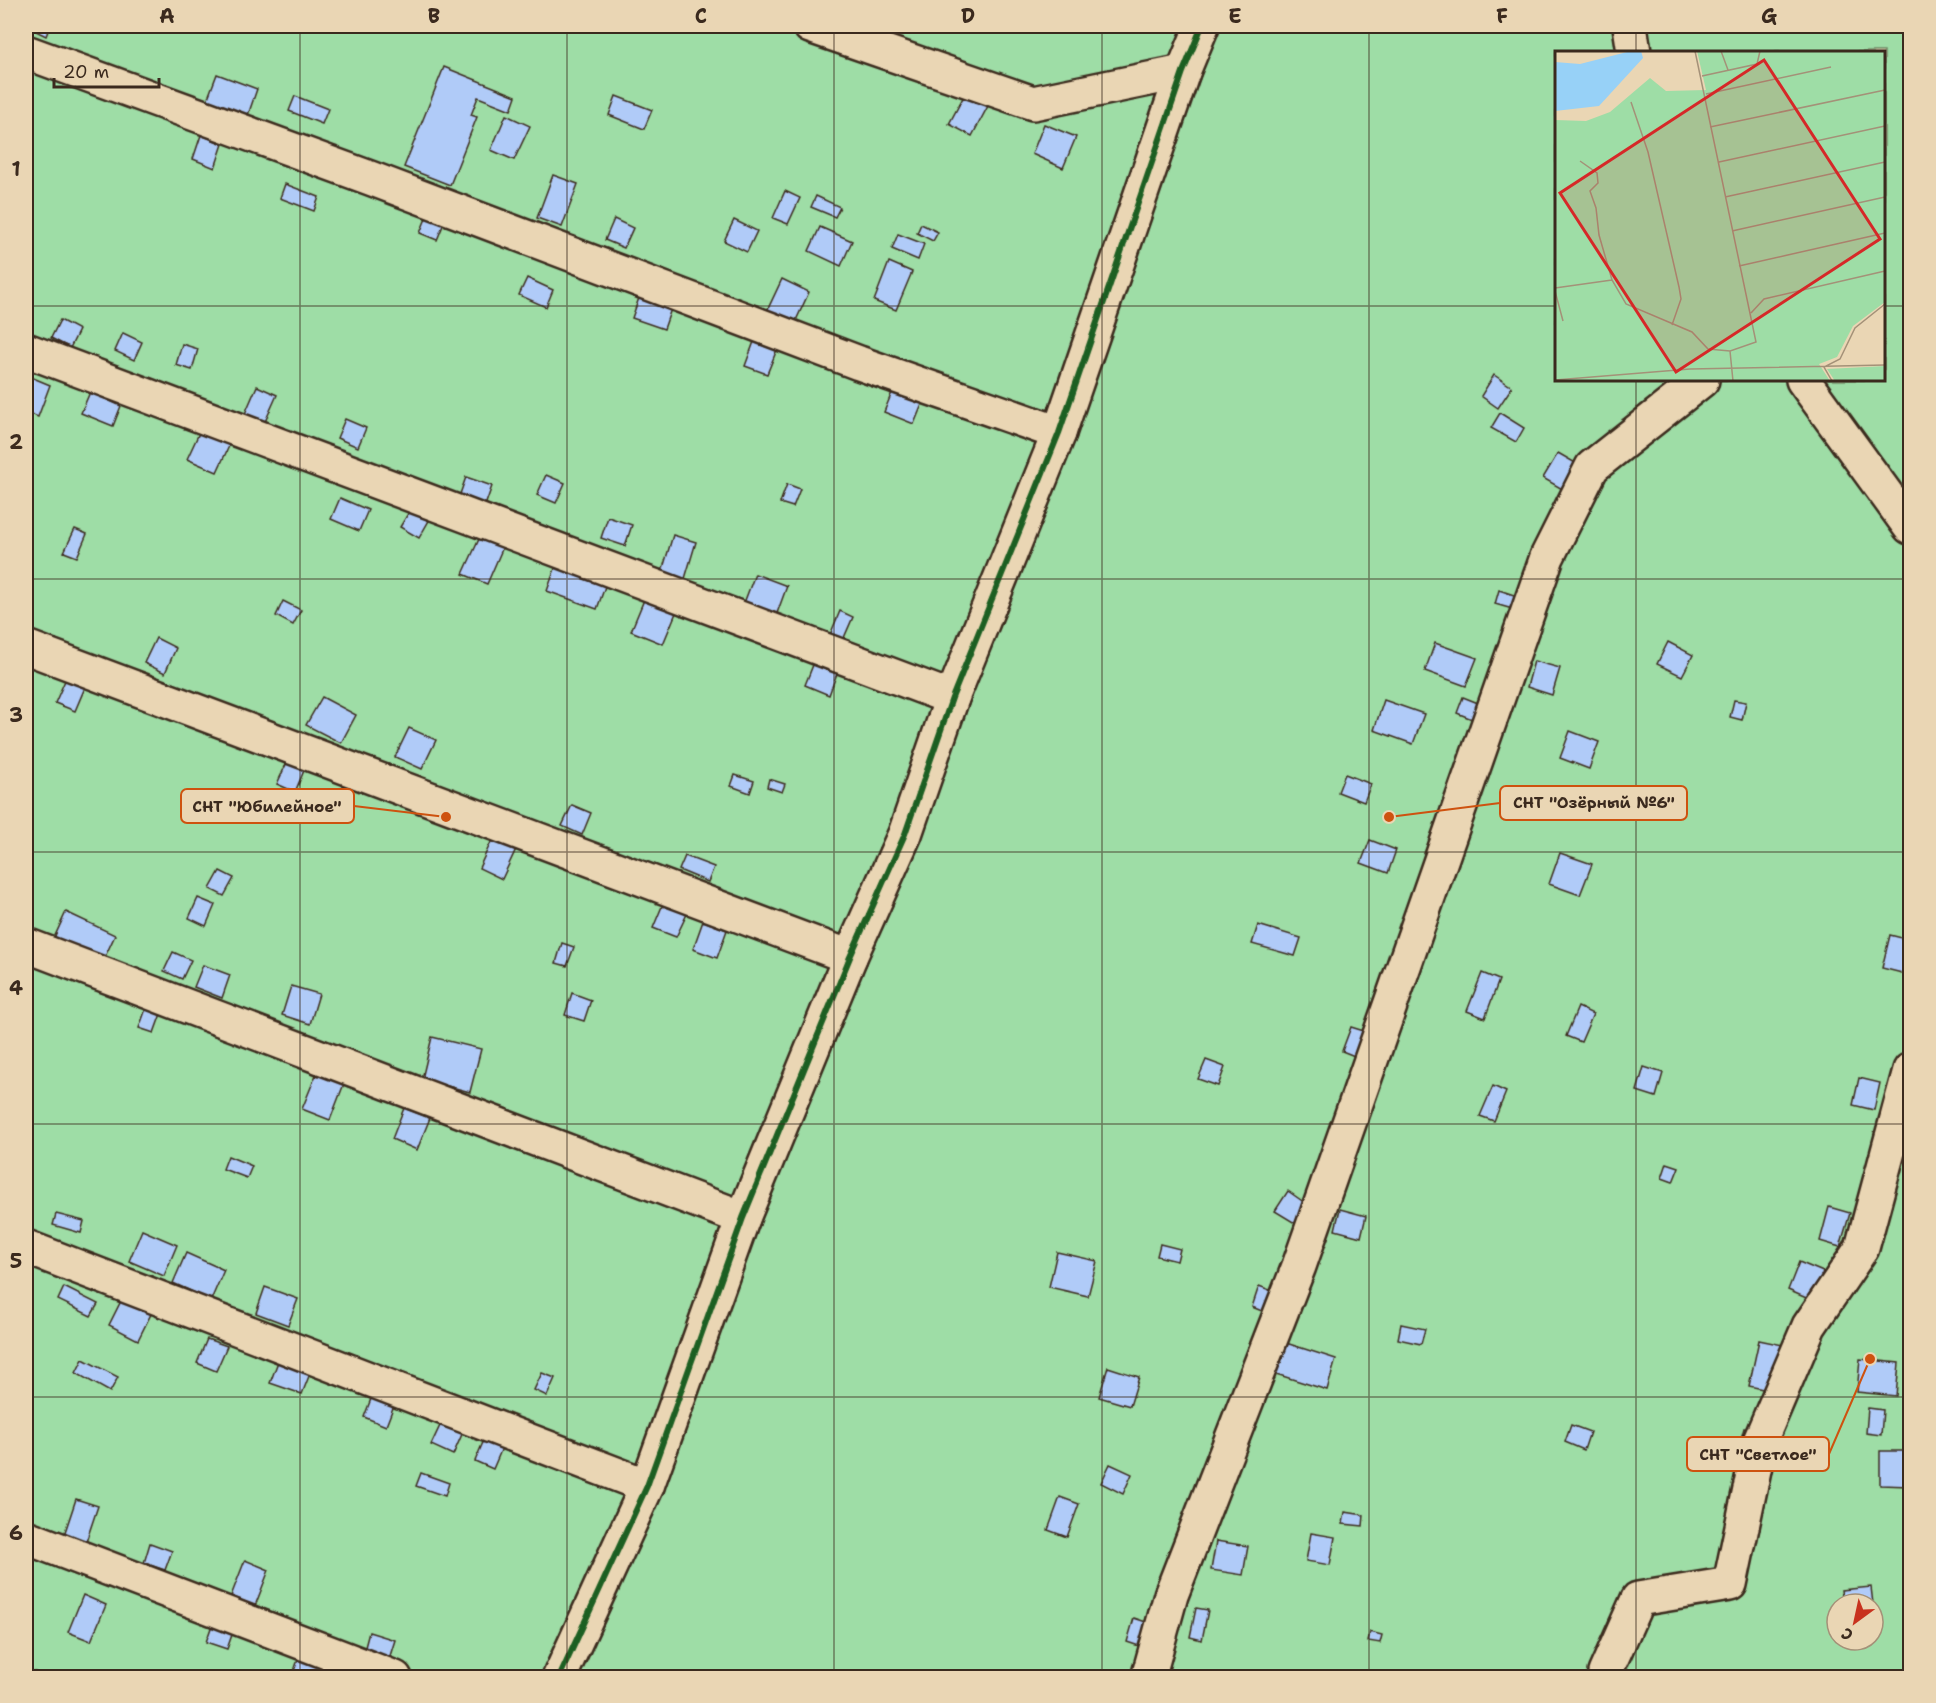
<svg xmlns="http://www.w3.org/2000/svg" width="1936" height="1703" viewBox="0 0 1936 1703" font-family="'Shantell Sans',sans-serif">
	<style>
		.green { fill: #9edda6; stroke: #6c8462; stroke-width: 1.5; fill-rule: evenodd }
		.building { fill: #b0cbf8; stroke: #3b2a1e; stroke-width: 1.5 }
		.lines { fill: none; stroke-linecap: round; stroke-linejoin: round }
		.minor-casing { stroke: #3b2a1e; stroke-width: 38 }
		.minor { stroke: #ead6b4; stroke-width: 33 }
		.cycleway-casing { stroke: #ead6b4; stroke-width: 10 }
		.cycleway { stroke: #1b5e20; stroke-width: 6 }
		.grid { fill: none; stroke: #3b2a1e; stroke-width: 1.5; stroke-opacity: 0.55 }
		.inset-road { fill: none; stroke: #a49178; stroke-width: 1.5 }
		.view { fill: #d62828; fill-opacity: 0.15; stroke: #d62828; stroke-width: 3 }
		.inset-edge { fill: none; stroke: #3b2a1e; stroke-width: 3 }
		.leader { fill: none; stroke: #ce520f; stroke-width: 2 }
		.callout-dot { fill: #ce520f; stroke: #ead6b4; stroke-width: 2 }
		.callout { fill: #ead6b4; stroke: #ce520f; stroke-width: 2 }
		.callout-label { font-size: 16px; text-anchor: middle; font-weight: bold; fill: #3b2a1e }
		.neatline { fill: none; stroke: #3b2a1e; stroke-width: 2 }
		.grid-label { font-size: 20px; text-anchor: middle; font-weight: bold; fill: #3b2a1e }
	</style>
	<rect width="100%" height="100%" fill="#ead6b4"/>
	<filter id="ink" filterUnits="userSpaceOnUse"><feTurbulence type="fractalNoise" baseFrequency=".0167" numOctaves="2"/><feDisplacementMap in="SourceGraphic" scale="12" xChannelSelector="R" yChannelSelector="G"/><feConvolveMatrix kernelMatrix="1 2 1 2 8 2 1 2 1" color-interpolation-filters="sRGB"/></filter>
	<g filter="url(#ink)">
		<!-- green -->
		<path class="green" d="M26,26H1910V1677L26,1678ZM1556,52H1884V380H1556ZM1837,1604H1873V1640H1837Z"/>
		<!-- building -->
		<g class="building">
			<path d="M26,26H50L46,36Z"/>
			<path d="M444,67L516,96L511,110L478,97L471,115L477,117L450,185L404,167Z"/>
			<path d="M217,74L257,89L247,118L206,103Z"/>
			<path d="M966,92L989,104L972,136L949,124Z"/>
			<path d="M295,96L328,109L322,124L289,111Z"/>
			<path d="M616,96L652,110L644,129L609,115Z"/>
			<path d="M506,115L530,126L514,160L491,150Z"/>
			<path d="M1044,124L1076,137L1063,168L1032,154Z"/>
			<path d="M201,135L223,144L215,168L193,159Z"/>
			<path d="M553,175L578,184L562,227L537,218Z"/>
			<path d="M285,184L319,197L314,211L280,198Z"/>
			<path d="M785,191L800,198L788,224L773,218Z"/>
			<path d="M816,196L840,207L835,217L811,207Z"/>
			<path d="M427,216L444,223L437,240L420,233Z"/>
			<path d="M614,219L633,228L624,248L605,240Z"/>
			<path d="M734,220L757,231L747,252L724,241Z"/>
			<path d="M921,224L938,232L933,241L917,233Z"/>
			<path d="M820,227L852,241L841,266L809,251Z"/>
			<path d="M898,234L924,244L918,260L892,249Z"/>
			<path d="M889,262L912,272L896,310L874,301Z"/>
			<path d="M527,278L553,290L546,307L519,295Z"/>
			<path d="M782,279L809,292L793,327L766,313Z"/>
			<path d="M640,295L672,306L664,329L632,318Z"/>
			<path d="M60,320L79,330L70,348L51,338Z"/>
			<path d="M123,333L142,342L134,360L115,351Z"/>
			<path d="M755,339L778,347L767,374L745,366Z"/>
			<path d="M182,344L198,349L192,370L176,365Z"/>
			<path d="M26,375L50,385L38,417L26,412Z"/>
			<path d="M1494,375L1512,387L1498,408L1481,396Z"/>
			<path d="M257,386L277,395L264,424L244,416Z"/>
			<path d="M893,390L923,402L914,424L884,412Z"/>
			<path d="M90,392L121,406L113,426L81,413Z"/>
			<path d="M1500,413L1524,428L1516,442L1491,428Z"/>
			<path d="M345,419L366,428L358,447L337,438Z"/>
			<path d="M200,431L230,444L217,472L187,459Z"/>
			<path d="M1558,453L1579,465L1564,490L1543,478Z"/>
			<path d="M546,475L565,483L556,503L537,495Z"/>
			<path d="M466,477L492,486L485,506L459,497Z"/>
			<path d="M787,484L800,489L793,507L780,503Z"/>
			<path d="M340,498L368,510L359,531L331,519Z"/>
			<path d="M412,507L431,517L419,538L400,527Z"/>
			<path d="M608,517L632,525L625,546L601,538Z"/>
			<path d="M75,529L87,534L77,557L64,552Z"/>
			<path d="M673,535L696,542L684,582L661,575Z"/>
			<path d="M480,537L503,547L487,584L463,574Z"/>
			<path d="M558,560L608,578L597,609L547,591Z"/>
			<path d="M755,574L787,586L776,616L744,603Z"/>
			<path d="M1499,590L1520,597L1516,610L1495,604Z"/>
			<path d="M646,595L678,608L663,644L631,631Z"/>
			<path d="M283,601L301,610L293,625L276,616Z"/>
			<path d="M840,611L853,617L843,640L830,635Z"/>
			<path d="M156,638L176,648L165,673L144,663Z"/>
			<path d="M1668,642L1693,655L1682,676L1657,664Z"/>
			<path d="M1435,643L1477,658L1466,686L1425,671Z"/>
			<path d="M815,660L839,668L829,695L805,685Z"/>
			<path d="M1534,661L1560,668L1552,695L1527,687Z"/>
			<path d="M67,676L86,685L75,711L55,703Z"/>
			<path d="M322,697L356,715L341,743L306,725Z"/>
			<path d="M1463,697L1483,705L1477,721L1457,713Z"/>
			<path d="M1384,700L1424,714L1413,744L1374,730Z"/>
			<path d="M1734,700L1746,702L1742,720L1730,717Z"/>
			<path d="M409,728L436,740L422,769L395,757Z"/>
			<path d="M1570,731L1599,742L1589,769L1560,758Z"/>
			<path d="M288,760L305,768L295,792L277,784Z"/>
			<path d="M1345,774L1371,784L1364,802L1338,792Z"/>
			<path d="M735,775L754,781L750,793L731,786Z"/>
			<path d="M769,779L785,784L782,792L767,787Z"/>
			<path d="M572,805L591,813L582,835L562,826Z"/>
			<path d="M493,838L516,849L502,879L479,868Z"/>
			<path d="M1370,840L1396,850L1388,873L1361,863Z"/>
			<path d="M1560,853L1592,864L1580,895L1549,884Z"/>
			<path d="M685,856L714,867L708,882L679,870Z"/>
			<path d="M220,871L234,878L224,896L210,889Z"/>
			<path d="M198,898L215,905L206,926L189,918Z"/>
			<path d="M663,904L687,914L676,937L653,928Z"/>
			<path d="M66,912L115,935L103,961L54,938Z"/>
			<path d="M703,921L727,930L717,958L693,949Z"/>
			<path d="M1258,925L1301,938L1295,956L1252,944Z"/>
			<path d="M1890,935L1910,940V975L1882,968Z"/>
			<path d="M562,943L574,947L567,966L556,963Z"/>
			<path d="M173,952L191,960L182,979L164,971Z"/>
			<path d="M203,965L230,975L222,998L194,987Z"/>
			<path d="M1482,973L1499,980L1485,1018L1467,1011Z"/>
			<path d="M291,986L319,994L310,1024L282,1015Z"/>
			<path d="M572,993L591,1000L584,1021L565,1015Z"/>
			<path d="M147,1006L162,1011L154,1033L139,1028Z"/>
			<path d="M1578,1007L1593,1014L1581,1042L1566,1036Z"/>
			<path d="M1351,1027L1367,1032L1357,1057L1342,1051Z"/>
			<path d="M432,1037L481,1049L470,1092L422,1079Z"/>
			<path d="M1206,1060L1225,1067L1218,1086L1198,1079Z"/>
			<path d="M320,1065L347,1076L330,1120L302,1109Z"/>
			<path d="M1644,1067L1663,1073L1656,1097L1637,1091Z"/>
			<path d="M1859,1078L1880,1083L1874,1110L1853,1105Z"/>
			<path d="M1493,1086L1506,1092L1494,1121L1480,1116Z"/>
			<path d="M404,1108L430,1118L417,1150L392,1139Z"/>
			<path d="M228,1156L252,1166L247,1178L223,1169Z"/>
			<path d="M1667,1163L1679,1167L1673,1182L1662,1178Z"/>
			<path d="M1288,1191L1315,1210L1303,1228L1275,1211Z"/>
			<path d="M1829,1207L1850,1213L1840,1247L1820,1241Z"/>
			<path d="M1340,1209L1366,1216L1361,1237L1335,1230Z"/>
			<path d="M56,1214L84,1221L81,1233L53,1225Z"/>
			<path d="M142,1230L177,1245L164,1276L129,1261Z"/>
			<path d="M1160,1244L1180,1249L1177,1261L1157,1256Z"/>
			<path d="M1057,1252L1097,1261L1088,1296L1049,1287Z"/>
			<path d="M186,1253L224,1270L211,1300L173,1283Z"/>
			<path d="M1799,1262L1823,1272L1811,1300L1788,1290Z"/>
			<path d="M1259,1286L1275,1292L1267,1313L1252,1307Z"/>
			<path d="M64,1287L98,1304L91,1316L58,1300Z"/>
			<path d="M265,1287L298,1299L288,1325L256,1313Z"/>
			<path d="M122,1299L151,1314L138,1340L109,1325Z"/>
			<path d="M1401,1324L1425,1329L1421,1344L1398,1339Z"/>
			<path d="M207,1339L227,1346L216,1371L197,1363Z"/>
			<path d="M1759,1340L1783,1345L1772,1391L1749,1386Z"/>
			<path d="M1286,1343L1336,1359L1327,1390L1276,1374Z"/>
			<path d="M83,1359L118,1377L110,1392L76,1373Z"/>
			<path d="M279,1359L311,1371L302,1394L270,1383Z"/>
			<path d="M1860,1359L1899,1363L1896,1396L1857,1392Z"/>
			<path d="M1108,1367L1139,1377L1130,1406L1099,1397Z"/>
			<path d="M542,1373L555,1378L547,1396L534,1390Z"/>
			<path d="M374,1391L396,1400L386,1426L364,1417Z"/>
			<path d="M1868,1408L1883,1410L1881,1435L1866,1433Z"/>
			<path d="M445,1415L466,1425L453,1455L431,1445Z"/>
			<path d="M1571,1425L1590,1432L1584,1450L1565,1442Z"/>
			<path d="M1744,1428L1760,1432L1750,1468L1734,1464Z"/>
			<path d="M487,1433L505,1441L493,1469L475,1461Z"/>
			<path d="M1880,1451H1910V1486L1880,1485Z"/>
			<path d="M1110,1464L1132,1474L1123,1494L1101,1483Z"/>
			<path d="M421,1473L449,1483L445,1496L416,1486Z"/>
			<path d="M1060,1497L1079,1504L1067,1537L1048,1530Z"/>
			<path d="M76,1499L98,1506L86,1542L64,1535Z"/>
			<path d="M1345,1512L1364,1515L1363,1526L1343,1524Z"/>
			<path d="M1311,1533L1335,1537L1330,1565L1306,1561Z"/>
			<path d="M1216,1541L1248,1546L1243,1575L1211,1570Z"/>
			<path d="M150,1543L172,1551L165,1570L144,1563Z"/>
			<path d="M245,1560L269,1570L255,1606L231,1596Z"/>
			<path d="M1871,1587L1873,1604H1843L1841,1590Z"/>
			<path d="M83,1595L106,1605L91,1641L68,1632Z"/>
			<path d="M1196,1608L1208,1610L1202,1640L1190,1637Z"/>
			<path d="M1134,1618L1149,1623L1142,1647L1127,1642Z"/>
			<path d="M212,1625L233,1632L227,1649L206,1642Z"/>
			<path d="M369,1632L395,1640L389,1659L364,1651Z"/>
			<path d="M1370,1632L1382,1635L1380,1643L1368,1641Z"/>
			<path d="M301,1651L333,1663L328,1678H312L294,1671Z"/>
			<path d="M26,1668L46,1677V1678H26Z"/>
		</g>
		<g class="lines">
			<!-- minor casing -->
			<g class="minor-casing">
				<g id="minor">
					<path d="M810,26L1033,103L1183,72"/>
					<path d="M1630,26L1634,52"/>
					<path d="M26,52L370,178L859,363L1059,433"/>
					<path d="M26,350L952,698"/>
					<path d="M1803,380L1910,527"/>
					<path d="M26,647L850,957"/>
					<path d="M26,945L743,1218"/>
					<path d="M26,1247L647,1486"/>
					<path d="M26,1537L395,1678"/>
					<path d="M559,1678L647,1486L743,1218L850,957L905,834L952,698L1059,433L1183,72L1202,26"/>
					<path d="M1148,1678L1171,1595L1299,1266L1547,557L1592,467L1702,380"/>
					<path d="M1606,1678L1605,1673L1638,1599L1730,1584L1760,1441L1809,1326L1862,1248L1910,1070"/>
				</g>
			</g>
			<!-- minor -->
			<use href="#minor" class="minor"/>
			<!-- cycleway casing -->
			<g class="cycleway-casing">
				<path id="cycleway" d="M559,1678L647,1486L743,1218L850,957L905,834L952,698L1059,433L1183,72L1202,26"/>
			</g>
			<!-- cycleway -->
			<use href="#cycleway" class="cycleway"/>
		</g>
	</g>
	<!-- grid -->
	<path class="grid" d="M300,26V1678M567,26V1678M834,26V1678M1102,26V1678M1369,26V1678M1636,26V52M26,306H1556M1884,306H1910M1636,380V1678M26,579H1910M26,852H1910M26,1124H1910M26,1397H1910"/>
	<!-- overview -->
	<g transform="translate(1555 51)">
		<rect width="330" height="330" fill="#ead6b4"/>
		<path d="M142,0H330V251L298,275L282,306L264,313L275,330H0V69L31,70L55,61L95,27L111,40L151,39ZM330,315V330H280L272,318Z" fill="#9edda6"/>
		<path d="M76,0H86L88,7L44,55L0,60V11L25,13Z" fill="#97d1f7"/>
		<path class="inset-road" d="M140,0L201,291L175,300L178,330M166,0L173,19M147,25L202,13L205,0M151,43L276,16M76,51L93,101L124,236L126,248L117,274M155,76L330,39M25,110L42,122L43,132L35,140L41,157L44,184L57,229L71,253L137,281L153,298L175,300M164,111L330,75M170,146L330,111M177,180L330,146M184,215L330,182M0,237L57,229M0,240L8,270M196,262L209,248L330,220M0,329L135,318L330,314M277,330L269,316L285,308L300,277L330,253"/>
		<path class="view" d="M209,9L325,188L121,321L5,142Z"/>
		<rect width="330" height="330" class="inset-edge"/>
	</g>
	<!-- callouts -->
	<path class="leader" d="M1389 817L1500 803M446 817L354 806M1870 1359L1829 1454"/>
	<g class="callout-dot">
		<circle cx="1389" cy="817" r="6"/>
		<circle cx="446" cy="817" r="6"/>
		<circle cx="1870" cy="1359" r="6"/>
	</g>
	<g class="callout">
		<rect x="1500" y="786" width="187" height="34" rx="6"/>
		<rect x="181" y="789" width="173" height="34" rx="6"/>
		<rect x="1687" y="1437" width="142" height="34" rx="6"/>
	</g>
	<g class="callout-label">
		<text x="1594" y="808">СНТ "Озёрный №6"</text>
		<text x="267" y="812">СНТ "Юбилейное"</text>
		<text x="1758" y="1460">СНТ "Светлое"</text>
	</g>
	<!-- margin -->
	<rect width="1936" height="1703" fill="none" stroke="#ead6b4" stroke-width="66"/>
	<!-- north arrow -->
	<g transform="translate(1855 1622) rotate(213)"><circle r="28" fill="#ead6b4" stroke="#a49178" stroke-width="1.5"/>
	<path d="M0-4.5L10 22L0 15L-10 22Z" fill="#c8321e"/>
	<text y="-9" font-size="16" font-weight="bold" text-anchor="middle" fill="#3b2a1e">С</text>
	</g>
	<!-- scale -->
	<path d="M54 78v9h105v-9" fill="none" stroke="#3b2a1e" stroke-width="3"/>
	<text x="63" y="78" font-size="18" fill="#3b2a1e" stroke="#ead6b4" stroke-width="4.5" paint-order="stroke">20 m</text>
	<rect x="33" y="33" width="1870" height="1637" class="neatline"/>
	<g class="grid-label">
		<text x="167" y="23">A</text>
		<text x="434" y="23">B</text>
		<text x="701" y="23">C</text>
		<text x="968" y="23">D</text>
		<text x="1235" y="23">E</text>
		<text x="1502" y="23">F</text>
		<text x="1769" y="23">G</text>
		<text x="16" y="176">1</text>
		<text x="16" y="449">2</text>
		<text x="16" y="722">3</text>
		<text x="16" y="995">4</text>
		<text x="16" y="1268">5</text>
		<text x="16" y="1540">6</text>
	</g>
</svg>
